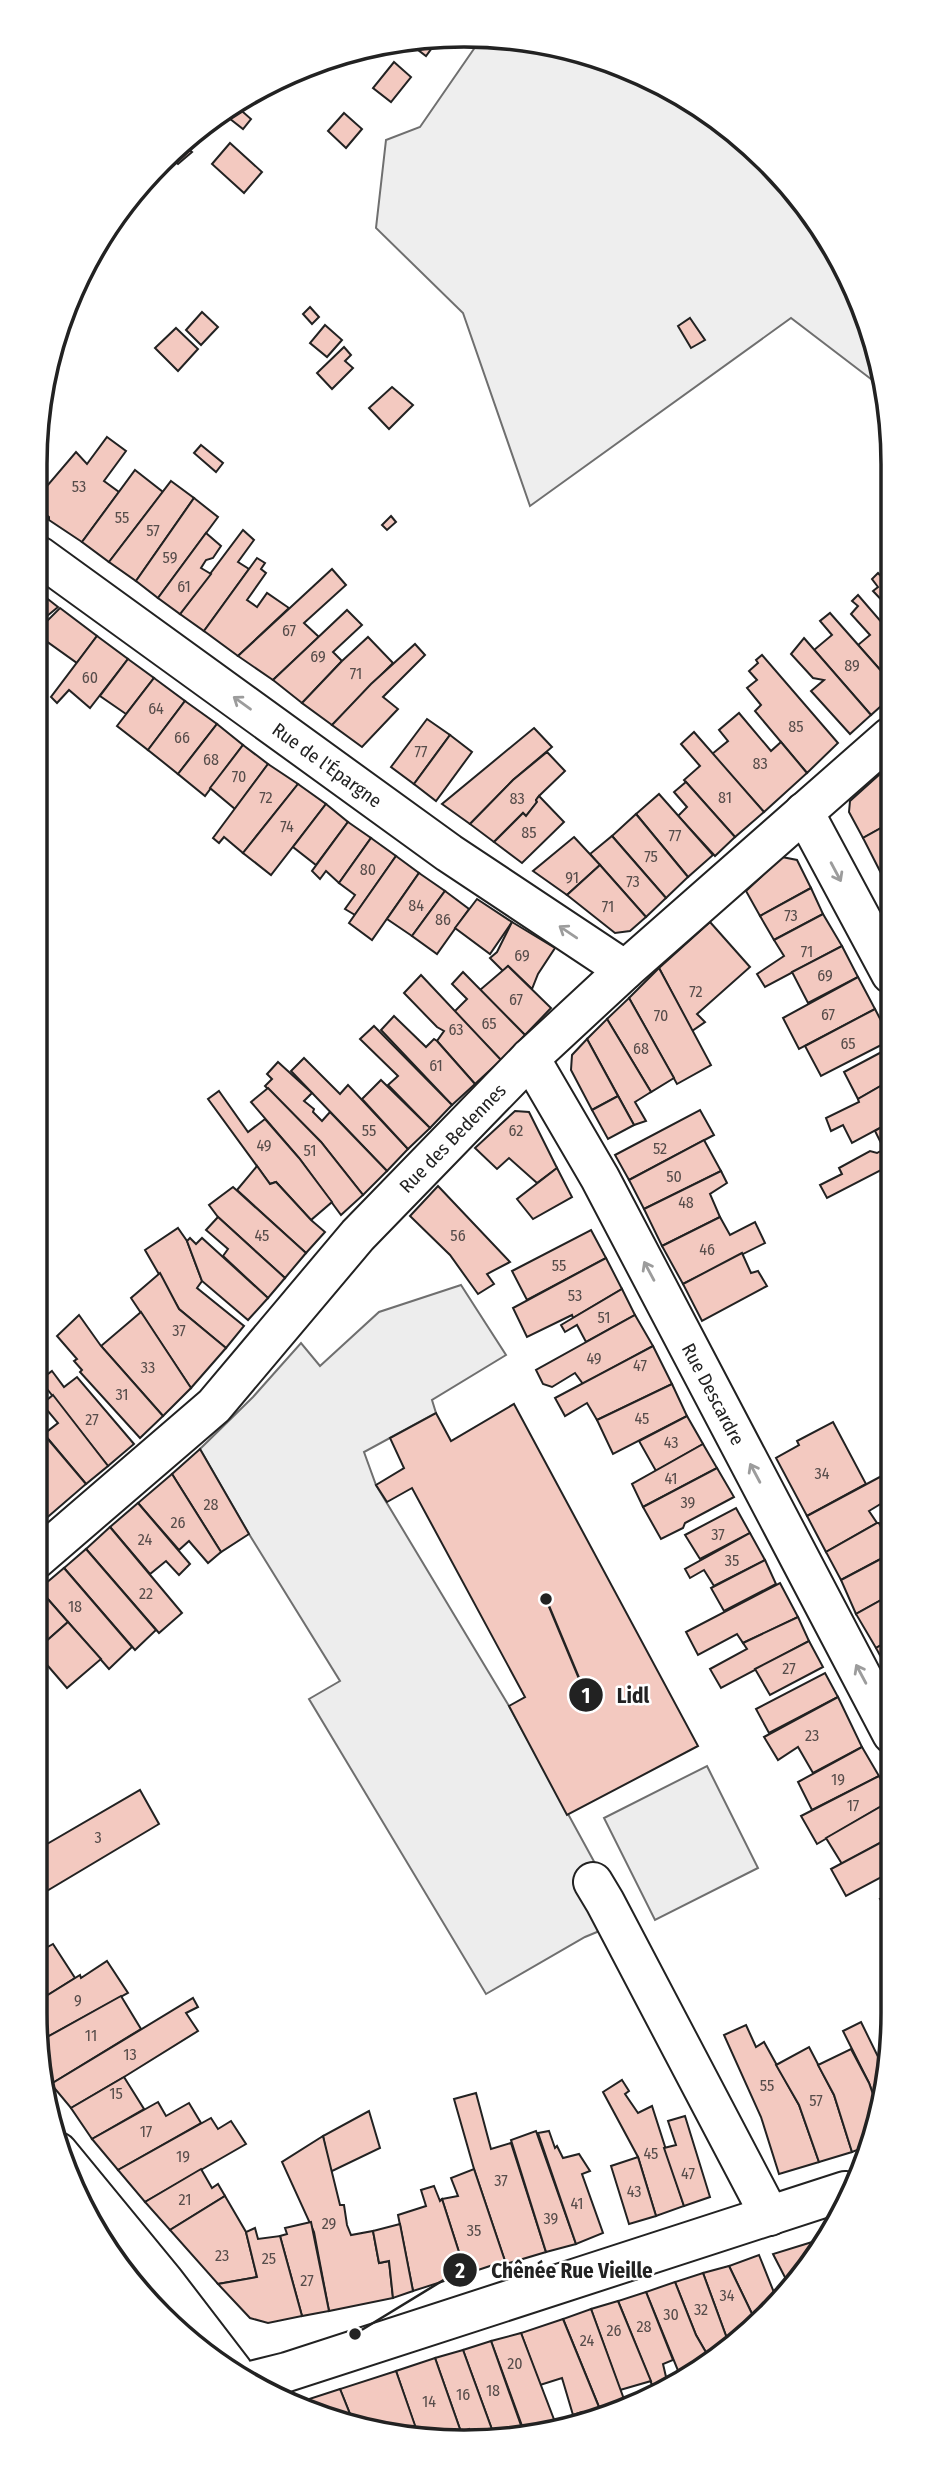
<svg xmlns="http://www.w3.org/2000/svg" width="928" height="2477" viewBox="0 0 928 2477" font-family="'Fira Sans Condensed',sans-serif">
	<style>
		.green { fill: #eee; stroke: #6f6f6f; stroke-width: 2 }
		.parking { fill: #ededed; stroke: #6f6f6f; stroke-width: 2 }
		.building { fill: #f3c9c0; stroke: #222; stroke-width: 2 }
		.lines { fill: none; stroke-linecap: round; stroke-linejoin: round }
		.minor-casing { stroke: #222; stroke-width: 42 }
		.minor { stroke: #fff; stroke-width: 38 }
		.oneway { stroke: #9c9c9c }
		.labels { text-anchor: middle; stroke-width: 5; stroke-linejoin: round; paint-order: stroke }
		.number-label { font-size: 16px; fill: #564c4a }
		.street-label { font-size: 19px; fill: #222; stroke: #fff }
		.rim { fill: none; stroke: #222; stroke-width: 3.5 }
		.leader { fill: none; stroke: #222; stroke-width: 2.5 }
		.callout-dot { fill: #222; stroke: #fff; stroke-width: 2.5 }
		.mark-label { font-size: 21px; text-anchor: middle; font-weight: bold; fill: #fff }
		.callout-label { font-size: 21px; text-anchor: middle; font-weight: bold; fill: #222; stroke: #fff; stroke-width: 5; stroke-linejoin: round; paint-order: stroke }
	</style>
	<rect width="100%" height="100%" fill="#fff"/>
	<!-- green -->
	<path class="green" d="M478,43L575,50L702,107L787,181L860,299L884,389L791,318L530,506L463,313L376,228L386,140L420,127Z"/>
	<!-- parking -->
	<g class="parking">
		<path d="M461,1285L506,1355L432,1400L436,1413L364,1452L376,1485L509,1706L626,1920L585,1937L486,1994L309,1699L340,1681L249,1534L200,1449L253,1397L301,1343L320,1366L379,1312Z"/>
		<path d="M707,1766L758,1868L655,1920L604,1818Z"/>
	</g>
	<!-- building -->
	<g class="building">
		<path d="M408,39L437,41L426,56L405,40Z"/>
		<path d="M394,62L411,77L391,102L373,88Z"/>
		<path d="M235,105L251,119L243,129L225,115Z"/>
		<path d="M344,113L362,129L346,148L328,131Z"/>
		<path d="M230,143L262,172L244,193L212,164Z"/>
		<path d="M187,148L192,152L178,164L173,160Z"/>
		<path d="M310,307L319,317L312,324L303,314Z"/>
		<path d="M202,312L218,327L201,345L186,330Z"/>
		<path d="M690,318L705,340L691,348L678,326Z"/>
		<path d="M325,325L342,340L327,357L310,343Z"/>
		<path d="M176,328L198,349L178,371L155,348Z"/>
		<path d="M344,347L351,355L345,361L353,368L332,389L317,373Z"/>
		<path d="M392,387L413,405L389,429L369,408Z"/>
		<path d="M107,437L126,451L104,481L119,492L82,542L49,520V517L35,506V500L76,452L87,464Z"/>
		<path d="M201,445L223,463L216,472L194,453Z"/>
		<path d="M135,470L163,492L109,562L82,542Z"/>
		<path d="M171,481L194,498L136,581L109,562Z"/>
		<path d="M194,498L218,517L158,598L136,581Z"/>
		<path d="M391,516L396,522L387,530L382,525Z"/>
		<path d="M243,530L254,540L238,562L249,569L204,631L180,614Z"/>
		<path d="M206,533L221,546L213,558L206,560L201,568L211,574L180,614L158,598Z"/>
		<path d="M257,558L265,563L261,569L266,573L247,600L257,607L267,593L289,608L238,656L204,631Z"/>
		<path d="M332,569L346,585L304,623L319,637L273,680L238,656Z"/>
		<path d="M878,573L890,586V609L873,591L878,587L872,579Z"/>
		<path d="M35,589L58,607L35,626Z"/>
		<path d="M858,595L890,632V681L858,645L870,635L851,614L858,606L852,601Z"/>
		<path d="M60,608L97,636L77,663L35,633Z"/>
		<path d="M347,610L362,625L333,652L342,661L302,703L273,680Z"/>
		<path d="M830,613L890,681V698L871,715L814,650L832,635L820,621Z"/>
		<path d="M97,636L128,659L90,708L69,690L57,703L51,697Z"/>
		<path d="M368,637L393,663L332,725L302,703L342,661Z"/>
		<path d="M804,638L871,715L850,734L811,691L824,680L813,678L791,654Z"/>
		<path d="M415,644L425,655L383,697L398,709L362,747L332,725L371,684Z"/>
		<path d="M762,655L838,743L807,773L755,711L761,705L747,688L757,680L749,671L758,663L756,660Z"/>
		<path d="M128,659L154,678L126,714L100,696Z"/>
		<path d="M154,678L185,701L148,750L117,726Z"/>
		<path d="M185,701L217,724L178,774L148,750Z"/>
		<path d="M739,713L771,751L781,742L807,773L764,812L712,754L728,741L719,730Z"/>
		<path d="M427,719L450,735L414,784L391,767Z"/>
		<path d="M217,724L243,745L205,796L178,774Z"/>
		<path d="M534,728L552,747L513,780L470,824L442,804Z"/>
		<path d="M694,732L764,812L735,837L684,780L700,766L681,744Z"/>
		<path d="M450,735L472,752L436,801L414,784Z"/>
		<path d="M243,745L268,764L235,809L210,788Z"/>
		<path d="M547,752L565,771L539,796L536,800L537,802L526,816L523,813L494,842L470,824L513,780Z"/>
		<path d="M268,764L298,784L243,853L224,837L219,843L213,838Z"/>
		<path d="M890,765V823L863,838L849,812L850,801Z"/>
		<path d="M686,782L735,837L715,856L678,816L687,807L674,792Z"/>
		<path d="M298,784L326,804L271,875L243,853Z"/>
		<path d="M659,794L713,855L688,877L636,814Z"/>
		<path d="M539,796L564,822L522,863L494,842L523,813L526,816L537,802L536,800Z"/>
		<path d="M326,804L348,822L316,865L293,847Z"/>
		<path d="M636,814L688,877L666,898L612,836Z"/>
		<path d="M348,822L371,838L339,883L326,871L320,879L312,871Z"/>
		<path d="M890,823V873L883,877L863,838Z"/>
		<path d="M612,836L666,898L646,917L590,854Z"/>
		<path d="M574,837L600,865L567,895L533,871Z"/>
		<path d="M371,838L396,856L355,915L345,909L355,895L339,883Z"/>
		<path d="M396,856L419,873L372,940L349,923Z"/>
		<path d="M782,857L797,860L811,888L760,916L746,891Z"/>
		<path d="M600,865L646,917L630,931L615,933L567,895Z"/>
		<path d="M419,873L445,891L412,936L387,919Z"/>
		<path d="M811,888L823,914L774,940L760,916Z"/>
		<path d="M445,891L469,909L437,954L412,936Z"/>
		<path d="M477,899L512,922L490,954L455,928Z"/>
		<path d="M823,914L842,946L765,987L757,974L784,956L774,940Z"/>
		<path d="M512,922L555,948L538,974L532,989L508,966L503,971L490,958L497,952Z"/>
		<path d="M710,922L750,967L697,1014L705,1022L692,1031L659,968Z"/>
		<path d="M842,946L858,977L808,1003L792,972Z"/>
		<path d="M508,966L551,1008L525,1035L480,990Z"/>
		<path d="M659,968L711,1065L677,1084L629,998Z"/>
		<path d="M463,972L525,1035L501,1060L454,1012L467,999L452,984Z"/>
		<path d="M421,975L501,1060L475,1084L437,1041L444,1031L437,1027L404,993Z"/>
		<path d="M858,977L875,1009L799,1049L783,1018Z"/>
		<path d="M629,998L674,1078L651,1092L607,1019Z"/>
		<path d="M875,1009L891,1040L821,1076L805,1046Z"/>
		<path d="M394,1016L426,1047L434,1039L437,1041L475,1084L452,1105L381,1030Z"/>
		<path d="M607,1019L651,1092L635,1102L646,1121L634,1125L587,1039Z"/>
		<path d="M374,1026L452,1105L430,1128L388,1085L398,1076L360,1039Z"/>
		<path d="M587,1039L618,1096L592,1110L571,1070L572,1055Z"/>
		<path d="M891,1047V1080L858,1099L844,1072Z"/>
		<path d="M304,1058L340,1094L348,1085L408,1149L387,1171L291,1071Z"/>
		<path d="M278,1062L312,1093L304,1101L314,1109L313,1112L322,1121L330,1112L387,1171L363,1195L321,1142L265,1086L272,1079L267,1074Z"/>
		<path d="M381,1080L430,1128L408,1149L362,1099Z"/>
		<path d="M891,1080V1122L852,1143L843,1125L831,1131L826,1118L859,1102L858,1099Z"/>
		<path d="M268,1088L321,1142L363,1195L341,1215L299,1158L251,1102Z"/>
		<path d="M219,1091L248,1132L265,1119L299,1158L332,1202L311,1220L276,1182L270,1184L208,1099Z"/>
		<path d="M618,1096L634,1125L608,1139L592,1110Z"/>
		<path d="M700,1110L714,1135L629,1180L615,1155Z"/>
		<path d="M515,1111L529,1112L557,1168L537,1183L509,1158L497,1169L475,1148Z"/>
		<path d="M891,1122V1165L827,1198L820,1185L842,1174L839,1168L870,1151L877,1153L884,1149L875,1131Z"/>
		<path d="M704,1140L721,1171L644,1209L629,1180Z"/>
		<path d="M257,1166L270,1184L276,1182L311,1220L325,1232L306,1253L237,1190Z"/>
		<path d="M557,1168L572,1197L533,1219L517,1199Z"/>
		<path d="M721,1171L727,1183L710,1194L720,1217L662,1246L644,1209Z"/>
		<path d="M438,1186L510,1262L487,1274L494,1284L478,1294L450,1255L410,1216Z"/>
		<path d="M233,1187L306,1253L285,1278L218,1217L209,1205Z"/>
		<path d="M218,1217L285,1278L268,1298L223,1256L228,1249L206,1230Z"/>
		<path d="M720,1217L730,1235L755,1222L765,1243L683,1284L662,1246Z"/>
		<path d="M178,1228L187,1241L202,1281L197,1288L244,1326L226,1348L179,1309L145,1250Z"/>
		<path d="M591,1230L606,1258L527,1300L512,1271Z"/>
		<path d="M190,1238L196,1244L202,1238L268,1298L248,1320L202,1281L187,1241Z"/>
		<path d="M742,1253L751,1273L758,1271L767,1286L702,1321L683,1284Z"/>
		<path d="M606,1258L622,1289L573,1318L572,1315L527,1337L513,1308Z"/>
		<path d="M160,1273L179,1309L226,1348L191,1388L131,1298Z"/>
		<path d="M622,1289L635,1315L586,1342L577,1325L565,1332L561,1325Z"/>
		<path d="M141,1312L191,1388L163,1416L101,1346Z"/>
		<path d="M79,1315L101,1346L163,1416L140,1438L80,1372L82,1370L74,1361L77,1359L57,1336Z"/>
		<path d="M635,1315L653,1346L583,1384L575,1373L552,1387L543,1384L536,1370Z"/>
		<path d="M653,1346L672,1384L597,1420L587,1403L565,1416L555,1398Z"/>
		<path d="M52,1371L64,1387L77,1377L134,1444L108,1466L40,1380Z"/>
		<path d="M672,1384L687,1416L613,1454L597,1420Z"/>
		<path d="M53,1395L108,1466L86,1484L44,1434L58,1423L42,1404Z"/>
		<path d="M514,1404L698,1746L567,1815L509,1706L525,1697L412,1488L387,1502L376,1485L404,1468L390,1438L436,1413L451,1441Z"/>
		<path d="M687,1416L703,1444L656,1471L639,1441Z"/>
		<path d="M833,1422L866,1484L807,1516L776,1458L799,1445L797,1441Z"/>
		<path d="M47,1438L86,1484L35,1528V1449Z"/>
		<path d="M703,1444L717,1468L643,1507L632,1484Z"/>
		<path d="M200,1449L249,1534L221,1552L172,1474Z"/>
		<path d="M717,1468L734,1497L685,1523L683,1528L661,1539L643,1507Z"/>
		<path d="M891,1471L892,1497L869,1511L877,1523L826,1552L807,1516Z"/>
		<path d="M172,1474L221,1552L208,1563L189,1541L179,1550L138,1503Z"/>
		<path d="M138,1503L190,1564L179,1575L166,1561L150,1574L110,1527Z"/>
		<path d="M736,1508L750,1533L700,1559L685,1535Z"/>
		<path d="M877,1523H879L885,1536L892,1533V1553L841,1580L826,1552Z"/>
		<path d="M110,1527L182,1613L159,1633L86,1549Z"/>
		<path d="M750,1533L765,1560L714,1586L704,1570L690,1578L685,1569Z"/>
		<path d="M86,1549L156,1630L135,1650L64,1568Z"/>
		<path d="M892,1553V1594L856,1614L841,1580Z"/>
		<path d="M765,1560L776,1584L724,1611L711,1588Z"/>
		<path d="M64,1568L132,1647L109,1669L39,1589Z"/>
		<path d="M780,1583L798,1617L743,1643L737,1634L698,1655L686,1632Z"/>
		<path d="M39,1589L68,1622L35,1651V1593Z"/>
		<path d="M892,1594V1639L876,1648L856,1614Z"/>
		<path d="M798,1617L809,1641L721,1688L710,1669L747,1649L743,1643Z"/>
		<path d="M68,1622L101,1659L67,1688L35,1651Z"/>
		<path d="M892,1639V1678L876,1648Z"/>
		<path d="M809,1641L823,1667L770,1695L755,1669Z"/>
		<path d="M825,1673L838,1697L769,1733L756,1709Z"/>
		<path d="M838,1697L862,1747L813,1773L798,1747L778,1760L764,1737Z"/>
		<path d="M862,1747L879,1776L812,1810L798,1782Z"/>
		<path d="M879,1776L892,1800L817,1844L801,1816Z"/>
		<path d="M140,1790L159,1824L35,1898V1851Z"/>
		<path d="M892,1800L893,1836L842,1864L826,1838Z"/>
		<path d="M893,1836V1871L846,1896L831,1869Z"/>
		<path d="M893,1892V1909L888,1912L880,1899Z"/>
		<path d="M53,1944L75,1978L35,2003V1954Z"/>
		<path d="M107,1961L128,1993L40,2041L35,2003L80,1975L81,1978Z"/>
		<path d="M121,1996L141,2029L51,2084L46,2077L40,2041Z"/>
		<path d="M193,1998L198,2007L186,2013L198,2031L124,2077L71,2108L51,2084Z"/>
		<path d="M861,2022L885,2071L880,2114L869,2083L843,2031Z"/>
		<path d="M746,2025L756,2047L764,2042L799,2105L819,2162L779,2174L761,2117L724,2035Z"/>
		<path d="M809,2047L834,2095L852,2152L819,2162L799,2105L776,2065Z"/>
		<path d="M851,2049L869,2083L880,2114L878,2124L868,2146L852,2152L834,2095L818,2065Z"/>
		<path d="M124,2077L144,2109L92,2139L71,2108Z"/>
		<path d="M622,2080L629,2091L625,2094L638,2113L652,2106L684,2206L656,2216L638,2157L603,2092Z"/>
		<path d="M476,2093L491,2149L511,2143L546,2252L506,2264L474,2169L454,2099Z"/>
		<path d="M158,2102L166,2116L189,2103L201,2123L118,2170L92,2139Z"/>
		<path d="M369,2111L380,2148L330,2172L323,2136Z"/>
		<path d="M685,2116L710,2197L684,2206L664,2148L676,2145L668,2121Z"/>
		<path d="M211,2118L218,2129L231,2121L246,2144L145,2202L118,2170Z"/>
		<path d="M536,2131L576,2244L546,2252L511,2140Z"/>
		<path d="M549,2131L555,2148L557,2146L563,2158L579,2154L590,2171L582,2174L603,2233L576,2244L538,2133Z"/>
		<path d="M323,2136L340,2205H344L347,2225L351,2235L373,2231L379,2263L389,2261L393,2298L329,2311L314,2232L282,2162Z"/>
		<path d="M638,2157L656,2216L629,2224L611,2166Z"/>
		<path d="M201,2169L212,2188L218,2184L225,2196L170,2230L145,2202Z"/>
		<path d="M474,2169L505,2261L466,2274L442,2199L458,2196L451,2178Z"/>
		<path d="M434,2186L440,2201L442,2199L466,2274L413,2291L398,2215L426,2206L421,2190Z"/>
		<path d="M225,2196L246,2232L257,2277L218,2284L170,2230Z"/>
		<path d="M311,2222L329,2311L302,2316L280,2236L287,2234L285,2228Z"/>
		<path d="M400,2224L413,2291L393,2298L389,2261L379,2263L373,2231Z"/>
		<path d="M255,2228L258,2239L280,2236L302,2316L268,2323L250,2318L218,2284L257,2277L246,2232Z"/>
		<path d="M822,2239L805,2274L790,2287L773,2254Z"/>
		<path d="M759,2255L777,2300L755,2320L729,2266Z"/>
		<path d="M729,2266L755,2320L729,2344L703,2273Z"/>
		<path d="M703,2273L729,2344L711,2361L696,2335L675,2282Z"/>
		<path d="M675,2282L696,2335L711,2361L702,2370L681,2378L646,2292Z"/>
		<path d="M646,2292L673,2360L663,2364L667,2381L652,2385L618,2301Z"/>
		<path d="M618,2301L651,2381L620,2390L591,2309Z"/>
		<path d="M591,2309L625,2402L601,2412L563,2319Z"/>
		<path d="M563,2319L601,2412L585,2418L582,2412L573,2415L562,2378L540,2385L521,2333Z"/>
		<path d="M521,2333L558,2430L547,2434H525L491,2341Z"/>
		<path d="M491,2341L523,2431L515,2435H494L463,2350Z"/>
		<path d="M463,2350L494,2435L471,2436L469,2429L461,2432L435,2358Z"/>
		<path d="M435,2358L461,2432L446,2437L419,2438L396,2371Z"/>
		<path d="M396,2371L418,2434L406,2438L352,2419L340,2389Z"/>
		<path d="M340,2389L352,2419L300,2402Z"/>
	</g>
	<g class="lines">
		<!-- minor casing -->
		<g class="minor-casing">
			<g id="minor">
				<path id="s1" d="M35,555L39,556L449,853L625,970"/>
				<path d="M804,812L891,974"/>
				<path id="s2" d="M530,1058L600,1178L892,1734"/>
				<path id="s3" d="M35,1560L214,1406L358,1235L530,1058L625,970L890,737"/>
				<path d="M593,1882L605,1902L770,2216"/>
				<path d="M58,2152L164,2281L233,2371"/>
				<path d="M247,2382L287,2372L845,2191"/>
			</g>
		</g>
		<!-- minor -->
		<use href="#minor" class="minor"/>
	</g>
	<!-- one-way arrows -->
	<defs><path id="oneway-shaft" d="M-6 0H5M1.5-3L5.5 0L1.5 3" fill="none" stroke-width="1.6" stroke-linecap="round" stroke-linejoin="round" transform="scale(1.75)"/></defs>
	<g class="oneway">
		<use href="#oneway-shaft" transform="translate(242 703) rotate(-144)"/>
		<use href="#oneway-shaft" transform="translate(836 872) rotate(62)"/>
		<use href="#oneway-shaft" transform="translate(568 932) rotate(-146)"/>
		<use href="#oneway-shaft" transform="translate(649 1271) rotate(-118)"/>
		<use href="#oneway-shaft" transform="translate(755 1473) rotate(-118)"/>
		<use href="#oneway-shaft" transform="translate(861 1674) rotate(-118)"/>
	</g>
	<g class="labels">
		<!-- number labels -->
		<g class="number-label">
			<text x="79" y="492">53</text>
			<text x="122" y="523">55</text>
			<text x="153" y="536">57</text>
			<text x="170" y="563">59</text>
			<text x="184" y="592">61</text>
			<text x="289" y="636">67</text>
			<text x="318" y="662">69</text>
			<text x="852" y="671">89</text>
			<text x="356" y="679">71</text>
			<text x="90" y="683">60</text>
			<text x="156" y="714">64</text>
			<text x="796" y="732">85</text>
			<text x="182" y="743">66</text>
			<text x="421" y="757">77</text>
			<text x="211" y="765">68</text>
			<text x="760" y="769">83</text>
			<text x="239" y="782">70</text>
			<text x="266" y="803">72</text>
			<text x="725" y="803">81</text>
			<text x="517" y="804">83</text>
			<text x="287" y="832">74</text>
			<text x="529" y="838">85</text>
			<text x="675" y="841">77</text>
			<text x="651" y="862">75</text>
			<text x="368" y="875">80</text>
			<text x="572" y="883">91</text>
			<text x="633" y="887">73</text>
			<text x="416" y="911">84</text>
			<text x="608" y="912">71</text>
			<text x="791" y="921">73</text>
			<text x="443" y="925">86</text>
			<text x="807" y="957">71</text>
			<text x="522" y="961">69</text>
			<text x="825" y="981">69</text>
			<text x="696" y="997">72</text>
			<text x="516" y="1005">67</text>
			<text x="828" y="1020">67</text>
			<text x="661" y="1021">70</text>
			<text x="489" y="1029">65</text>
			<text x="456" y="1035">63</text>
			<text x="848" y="1049">65</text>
			<text x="641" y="1054">68</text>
			<text x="436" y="1071">61</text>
			<text x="369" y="1136">55</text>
			<text x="516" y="1136">62</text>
			<text x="264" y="1151">49</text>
			<text x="660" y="1154">52</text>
			<text x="310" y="1156">51</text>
			<text x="674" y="1182">50</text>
			<text x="686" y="1208">48</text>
			<text x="262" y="1241">45</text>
			<text x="458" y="1241">56</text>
			<text x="707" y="1255">46</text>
			<text x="559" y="1271">55</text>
			<text x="575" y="1301">53</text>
			<text x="604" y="1323">51</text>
			<text x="179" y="1336">37</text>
			<text x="594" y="1364">49</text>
			<text x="640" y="1371">47</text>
			<text x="148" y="1373">33</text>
			<text x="122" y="1400">31</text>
			<text x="642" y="1424">45</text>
			<text x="92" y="1425">27</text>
			<text x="671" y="1448">43</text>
			<text x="822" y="1479">34</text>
			<text x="671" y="1484">41</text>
			<text x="688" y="1508">39</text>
			<text x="211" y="1510">28</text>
			<text x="178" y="1528">26</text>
			<text x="718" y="1540">37</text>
			<text x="145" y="1545">24</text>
			<text x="732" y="1566">35</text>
			<text x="146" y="1599">22</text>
			<text x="75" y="1612">18</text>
			<text x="789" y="1674">27</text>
			<text x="812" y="1741">23</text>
			<text x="838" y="1785">19</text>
			<text x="853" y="1811">17</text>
			<text x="98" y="1843">3</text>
			<text x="78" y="2006">9</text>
			<text x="91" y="2041">11</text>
			<text x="130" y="2060">13</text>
			<text x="767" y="2091">55</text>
			<text x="116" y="2099">15</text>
			<text x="816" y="2106">57</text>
			<text x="146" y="2137">17</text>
			<text x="651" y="2159">45</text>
			<text x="183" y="2162">19</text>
			<text x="688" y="2179">47</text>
			<text x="501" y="2186">37</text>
			<text x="634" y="2197">43</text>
			<text x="185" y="2205">21</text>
			<text x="577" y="2209">41</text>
			<text x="551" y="2224">39</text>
			<text x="329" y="2229">29</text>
			<text x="474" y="2236">35</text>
			<text x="222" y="2261">23</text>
			<text x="269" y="2264">25</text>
			<text x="307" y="2286">27</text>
			<text x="727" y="2301">34</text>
			<text x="701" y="2315">32</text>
			<text x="671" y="2320">30</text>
			<text x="644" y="2332">28</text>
			<text x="614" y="2336">26</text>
			<text x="587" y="2346">24</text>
			<text x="515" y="2369">20</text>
			<text x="493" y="2396">18</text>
			<text x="463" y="2400">16</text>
			<text x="429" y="2407">14</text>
		</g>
		<!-- street labels -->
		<g class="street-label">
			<text dy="7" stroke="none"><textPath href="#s1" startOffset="360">Rue de l'Épargne</textPath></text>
			<text dy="7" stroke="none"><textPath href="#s3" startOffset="595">Rue des Bedennes</textPath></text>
			<text dy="7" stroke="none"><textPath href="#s2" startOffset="383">Rue Descardre</textPath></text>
		</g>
	</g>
	<!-- crop -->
	<path d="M0 0H928V2477H0ZM464 47H464A417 417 0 0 1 881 464V2013A417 417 0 0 1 464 2430H464A417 417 0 0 1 47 2013V464A417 417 0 0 1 464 47Z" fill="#fff" fill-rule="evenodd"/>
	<path class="rim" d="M464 47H464A417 417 0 0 1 881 464V2013A417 417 0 0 1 464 2430H464A417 417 0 0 1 47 2013V464A417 417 0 0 1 464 47Z"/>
	<!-- callouts -->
	<path class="leader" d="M546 1599L586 1695M355 2334L460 2270"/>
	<g class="callout-dot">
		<circle cx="546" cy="1599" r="7"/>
		<circle cx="355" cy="2334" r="7"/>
		<circle cx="586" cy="1695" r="18"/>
		<circle cx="460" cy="2270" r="18"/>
	</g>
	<g class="mark-label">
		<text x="586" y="1703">1</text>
		<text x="460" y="2278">2</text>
	</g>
	<g class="callout-label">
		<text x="633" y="1703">Lidl</text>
		<text x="572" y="2278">Chênée Rue Vieille</text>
	</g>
</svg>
